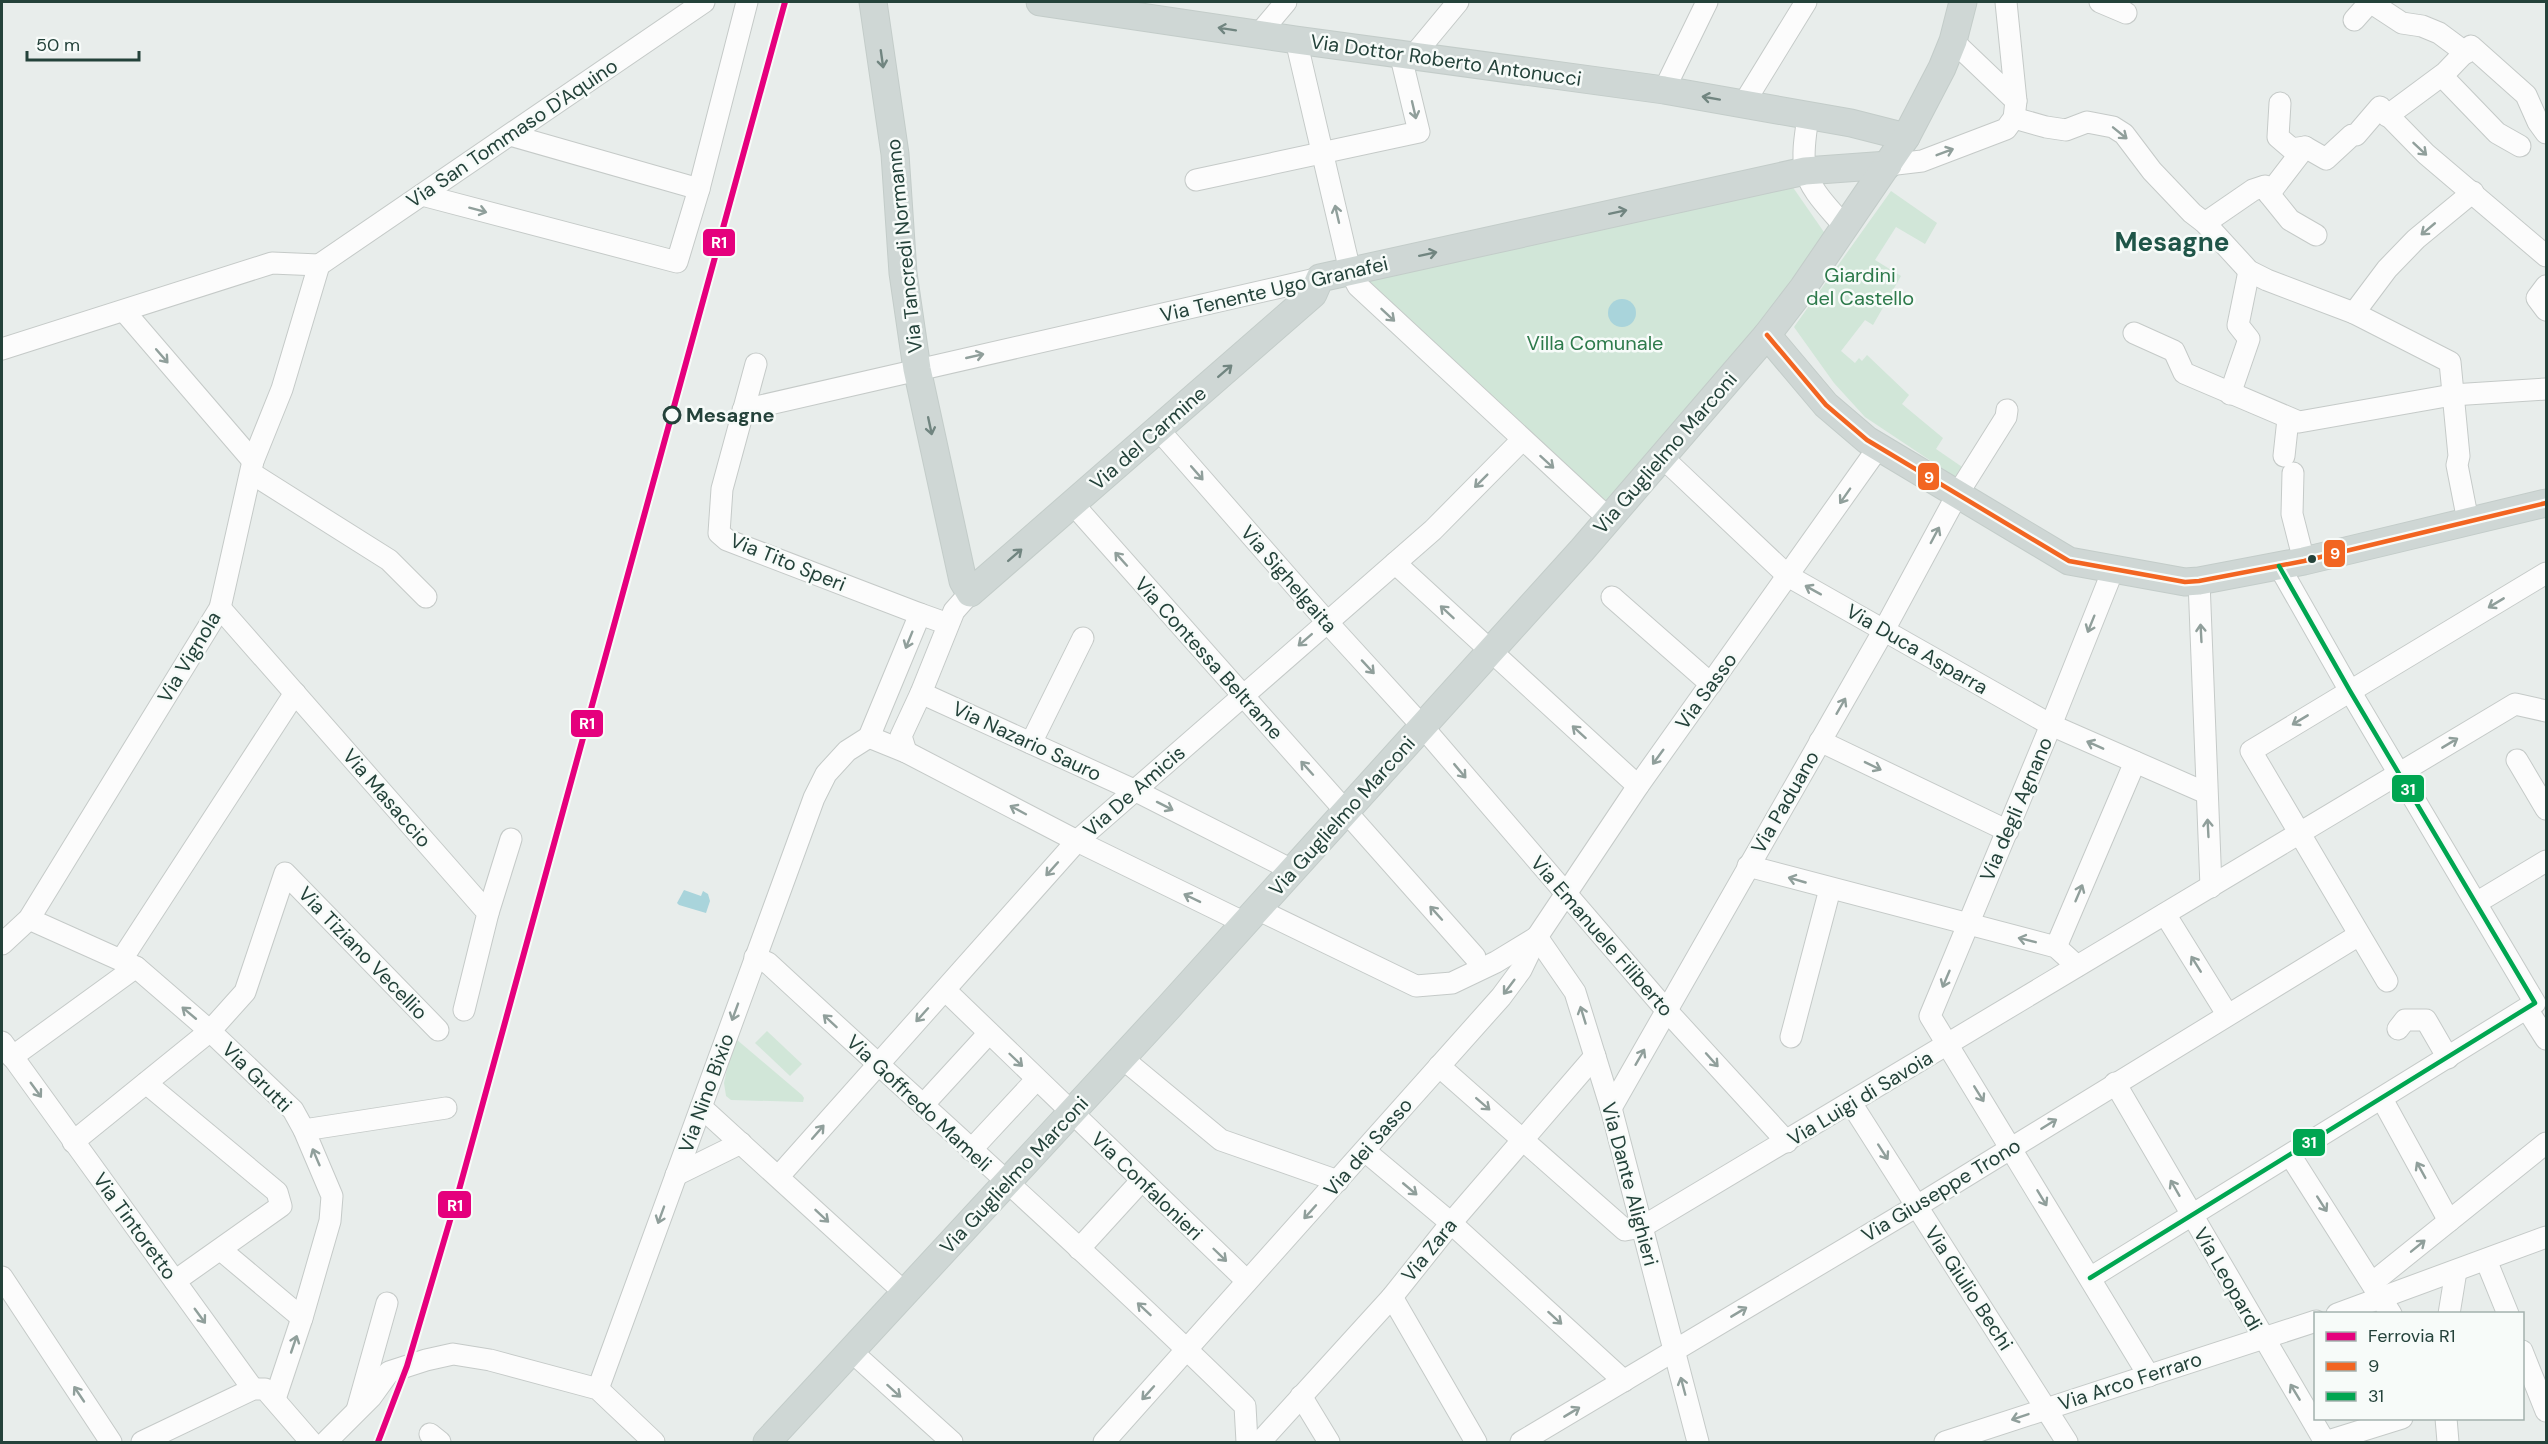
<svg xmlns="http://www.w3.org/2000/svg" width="2548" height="1444" viewBox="0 0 2548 1444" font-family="'DM Sans',sans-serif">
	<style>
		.green { fill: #d1e6d8 }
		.water { fill: #a9d4db }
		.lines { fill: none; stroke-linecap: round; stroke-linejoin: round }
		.minor-casing { stroke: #c5cac8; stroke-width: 23 }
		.major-casing { stroke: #c3ccc9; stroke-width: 29 }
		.minor { stroke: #fcfcfc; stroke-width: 21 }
		.major { stroke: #cfd7d5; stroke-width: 27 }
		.bus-1-casing { stroke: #f7fbf9; stroke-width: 9 }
		.bus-2-casing { stroke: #f7fbf9; stroke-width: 9 }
		.bus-1 { stroke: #f26522; stroke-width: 4.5 }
		.bus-2 { stroke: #00a651; stroke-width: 4.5 }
		.rail-1-casing { stroke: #f7fbf9; stroke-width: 10 }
		.rail-1 { stroke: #e5007d; stroke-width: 6 }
		.oneway { stroke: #718580 }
		.oneway2 { stroke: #909f9b }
		.stop-dot { fill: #f7fbf9; stroke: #24423a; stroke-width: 3 }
		.bus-dot { fill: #24423a; stroke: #f7fbf9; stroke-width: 2 }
		.labels { text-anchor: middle; stroke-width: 5; stroke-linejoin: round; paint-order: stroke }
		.street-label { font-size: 20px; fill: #24423a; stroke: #f7fbf9 }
		.park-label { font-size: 20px; fill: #2d7a4b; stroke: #f7fbf9 }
		.stop-label { font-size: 20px; font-weight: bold; fill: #24423a; stroke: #f7fbf9; text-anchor: start }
		.district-label { font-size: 26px; font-weight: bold; fill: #1f5548; stroke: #f7fbf9 }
		.line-badge { stroke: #f7fbf9; stroke-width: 2 }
		.badge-label { font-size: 16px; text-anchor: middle; font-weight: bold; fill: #fff }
	</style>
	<rect width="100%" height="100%" fill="#e8edeb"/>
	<!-- green -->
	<g class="green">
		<path d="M1792,186L1826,235L1760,326L1608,500L1600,501L1366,285L1367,276Z"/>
		<path d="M1891,191L1937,223L1925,244L1896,227L1875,260L1901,276L1873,325L1865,320L1841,351L1855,363L1859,358L1862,361L1867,355L1909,395L1902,404L1943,438L1936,449L1968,471L1961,481L1865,417L1834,383L1794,327Z"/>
		<path d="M767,1031L802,1064L790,1076L755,1043Z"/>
		<path d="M736,1039L802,1095L804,1098L803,1102L731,1100L726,1096L724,1083L733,1040Z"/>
	</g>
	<!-- water -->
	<g class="water">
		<circle cx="1622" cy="313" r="14"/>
		<path d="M684,890L701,896L703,891L708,894L710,901L706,913L679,905L677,903Z"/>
	</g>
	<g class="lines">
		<!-- minor casing -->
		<g class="minor-casing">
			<g id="minor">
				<path d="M2100,2L2126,13"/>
				<path d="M2354,20L2370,2L2402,23L2422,26L2439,33L2466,53"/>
				<path d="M1259,34L1286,2"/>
				<path d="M1296,40L1350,271L1358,286L1608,518"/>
				<path d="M1953,41L2016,101"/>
				<path d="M1414,55L1458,2"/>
				<path d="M2442,76L2497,133L2520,146"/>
				<path d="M1664,90L1707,2"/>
				<path d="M1744,103L1806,2"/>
				<path d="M2280,103L2278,137L2292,149L2305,147"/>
				<path d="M1808,116C1806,133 1802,151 1805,168C1809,190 1831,210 1845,227"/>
				<path d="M2387,116L2445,73L2471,46L2526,95L2538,122L2546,133"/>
				<path d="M2014,118L2046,127L2066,130L2087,122L2113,127L2124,134L2152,171L2192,213L2205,223L2249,271L2267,280L2354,313L2450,362L2459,456L2457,465L2468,521"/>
				<path d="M510,135L699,189"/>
				<path d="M1888,165L1922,161L2006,129L2014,118L2016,101L2006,2"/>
				<path d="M1196,180L1419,132L1400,53"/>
				<path d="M2269,194L2290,220L2316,235"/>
				<path d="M422,195L677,262L699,189L747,2"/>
				<path d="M2205,223L2253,190L2265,186L2269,194L2305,147L2326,159L2352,135H2356L2380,107L2426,154L2546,256"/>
				<path d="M319,265L704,2"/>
				<path d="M2546,286L2537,298L2546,310"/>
				<path d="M124,311L253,461"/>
				<path d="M2354,313L2387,269L2416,239L2473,192"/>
				<path d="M2134,333L2174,351L2184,373L2299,422L2452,395L2546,389"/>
				<path d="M2,349L272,263L319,265"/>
				<path d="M756,364L722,489L719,533L727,540L920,614"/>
				<path d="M2230,394L2249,339L2238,325L2249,271"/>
				<path d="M743,410L1320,278"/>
				<path d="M1158,429L1327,622L1422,726L1667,1011L1787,1142"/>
				<path d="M1661,456L1788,576L2051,725L2206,793"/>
				<path d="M2284,456L2288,419"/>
				<path d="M251,473L389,560L426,597"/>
				<path d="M2293,473L2292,514L2304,561"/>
				<path d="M1073,504L1475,957"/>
				<path d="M1395,563L1638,786"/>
				<path d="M2113,570L2051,725L1930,1016L2149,1376"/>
				<path d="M2199,581L2211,887"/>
				<path d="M1612,597L1711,684"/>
				<path d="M220,608L488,913L464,1010"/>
				<path d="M921,693L1136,791L1292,870"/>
				<path d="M869,737L906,752L1077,841L1245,923"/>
				<path d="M1820,741L2008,831"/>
				<path d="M1031,743L1083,638"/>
				<path d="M906,752L901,736L921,693L954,611L970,593"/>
				<path d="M2517,760L2546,809"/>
				<path d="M1748,866L2056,947L2077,966"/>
				<path d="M2476,903L2546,861"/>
				<path d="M1257,909L1416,986L1452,983L1496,962L1537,937"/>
				<path d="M488,913L511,839"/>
				<path d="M2165,914L2227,1014"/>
				<path d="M29,919L136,967L210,1031L293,1110L304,1130L332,1196L330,1221L302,1318L275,1399"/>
				<path d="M1537,937L1575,992L1611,1108L1698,1442"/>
				<path d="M2,944L29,919L220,608L253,461L282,389L319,265"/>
				<path d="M2056,947L2135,762"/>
				<path d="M755,957L768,963C927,1110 1090,1254 1245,1406L1247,1442"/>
				<path d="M122,959L295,693"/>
				<path d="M2387,981L2251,751L2546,573"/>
				<path d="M945,990L1247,1281"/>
				<path d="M2527,1009L2546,1039"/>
				<path d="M2398,1029L2405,1020H2426L2448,1058"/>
				<path d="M1791,1037L1830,889"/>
				<path d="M2,1042L253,1389"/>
				<path d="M12,1057L136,967"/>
				<path d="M1122,1058L1221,1140L1338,1181"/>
				<path d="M1439,1066L1625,1230L1642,1227L2515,704L2546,711"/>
				<path d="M146,1083L277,1192L281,1206L175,1281"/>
				<path d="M2115,1083L2325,1442"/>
				<path d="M2382,1099L2449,1221"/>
				<path d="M1851,1103L2067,1442"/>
				<path d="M923,1105L989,1033"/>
				<path d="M701,1107L905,1293"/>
				<path d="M1611,1108L1884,630L1957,495L2006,417L2007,410"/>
				<path d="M304,1130L446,1108"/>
				<path d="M73,1142L210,1031L245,992L285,873L438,1030"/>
				<path d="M971,1150L1036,1080"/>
				<path d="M1365,1151L1451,1223L1624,1381"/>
				<path d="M2290,1155L2391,1314"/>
				<path d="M676,1175L741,1143"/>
				<path d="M779,1176L1077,841L1433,530L1522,440"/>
				<path d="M1079,1249L1142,1180"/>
				<path d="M221,1250L302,1318"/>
				<path d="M2486,1260L2508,1314"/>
				<path d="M2,1277L111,1442"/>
				<path d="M2090,1278L2535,1003L2350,691L2279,566"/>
				<path d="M2372,1283L2546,1143"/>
				<path d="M1392,1297L1476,1442"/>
				<path d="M2337,1314L2546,1237"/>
				<path d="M2449,1314L2456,1271"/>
				<path d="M851,1351L952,1442"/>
				<path d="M2522,1351L2546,1411"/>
				<path d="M598,1389L814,798L826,774L847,751L869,737L920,614L948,624"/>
				<path d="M1301,1396L1329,1442"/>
				<path d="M357,1410L387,1303"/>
				<path d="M2446,1418L2448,1442"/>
				<path d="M430,1434L440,1442"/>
				<path d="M142,1442L253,1389H265L311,1442"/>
				<path d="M326,1442L371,1397L389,1372L426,1360L453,1354L490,1360L598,1389L654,1442"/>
				<path d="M1104,1442L1501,997L1521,970L1537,937L1638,786L1878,448"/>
				<path d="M1260,1442L1392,1297L1451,1223L1595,1056"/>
				<path d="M1521,1442L1917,1206L2359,935"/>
				<path d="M1945,1442L2316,1321"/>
				<path d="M2325,1442L2402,1418"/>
			</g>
		</g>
		<!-- major casing -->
		<g class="major-casing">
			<g id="major">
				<path d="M873,2L895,154L903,273L917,369L963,581L970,593L1313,294L1320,278L1805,171L1888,165"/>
				<path d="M1040,2L1296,40L1664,90L1851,123L1906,137"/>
				<path d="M1767,335L1826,405L1867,440L2069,561L2185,582L2199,581L2304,561L2546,503"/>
				<path d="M767,1442L1168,1008L1582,550L1767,335L1803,288L1906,137L1942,68L1953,41L1963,2"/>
			</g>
		</g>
		<!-- minor -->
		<use href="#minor" class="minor"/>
		<!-- major -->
		<use href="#major" class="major"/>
		<!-- bus-1 casing -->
		<g class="bus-1-casing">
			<path id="bus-1" d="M1767,335L1826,405L1867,440L2069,561L2185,582L2199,581L2304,561L2546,503"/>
		</g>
		<!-- bus-2 casing -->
		<g class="bus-2-casing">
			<path id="bus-2" d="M2090,1278L2535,1003L2350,691L2279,566"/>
		</g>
		<!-- bus-1 -->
		<use href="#bus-1" class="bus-1"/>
		<!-- bus-2 -->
		<use href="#bus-2" class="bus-2"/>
		<!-- rail-1 casing -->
		<g class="rail-1-casing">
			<path id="rail-1" d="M378,1442L407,1366L459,1190L785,2"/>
		</g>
		<!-- rail-1 -->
		<use href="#rail-1" class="rail-1"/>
	</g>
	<!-- one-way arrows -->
	<defs><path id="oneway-shaft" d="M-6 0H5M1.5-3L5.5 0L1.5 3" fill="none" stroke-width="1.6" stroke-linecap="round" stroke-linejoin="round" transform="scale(1.5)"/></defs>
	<g class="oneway">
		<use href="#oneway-shaft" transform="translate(1227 29) rotate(-171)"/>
		<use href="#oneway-shaft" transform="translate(882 59) rotate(82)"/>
		<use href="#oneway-shaft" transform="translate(1711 98) rotate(-170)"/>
		<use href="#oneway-shaft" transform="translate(1618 212) rotate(-12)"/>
		<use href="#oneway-shaft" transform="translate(1428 254) rotate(-12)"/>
		<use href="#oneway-shaft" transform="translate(1225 371) rotate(-41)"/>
		<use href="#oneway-shaft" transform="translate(930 426) rotate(78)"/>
		<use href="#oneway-shaft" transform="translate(1015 555) rotate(-41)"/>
	</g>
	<g class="oneway2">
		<use href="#oneway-shaft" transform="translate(1414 110) rotate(77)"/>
		<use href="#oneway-shaft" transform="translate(2120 133) rotate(39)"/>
		<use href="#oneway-shaft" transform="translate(2420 149) rotate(43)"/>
		<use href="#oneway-shaft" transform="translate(1945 152) rotate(-21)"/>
		<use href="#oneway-shaft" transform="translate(478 210) rotate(15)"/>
		<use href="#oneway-shaft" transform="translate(1337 214) rotate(-103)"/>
		<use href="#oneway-shaft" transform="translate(2428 229) rotate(140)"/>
		<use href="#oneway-shaft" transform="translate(1388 315) rotate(43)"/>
		<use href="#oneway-shaft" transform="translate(162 356) rotate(49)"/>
		<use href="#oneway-shaft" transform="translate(975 356) rotate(-13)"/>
		<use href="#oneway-shaft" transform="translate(1547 462) rotate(42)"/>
		<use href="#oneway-shaft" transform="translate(1197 473) rotate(49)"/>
		<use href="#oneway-shaft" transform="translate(1481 481) rotate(135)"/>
		<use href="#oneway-shaft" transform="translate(1845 496) rotate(125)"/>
		<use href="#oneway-shaft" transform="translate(1935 535) rotate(-62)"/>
		<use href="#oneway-shaft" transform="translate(1121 559) rotate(-132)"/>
		<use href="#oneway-shaft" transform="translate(1813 590) rotate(-151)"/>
		<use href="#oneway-shaft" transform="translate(2496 603) rotate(149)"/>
		<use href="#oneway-shaft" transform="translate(1447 612) rotate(-137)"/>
		<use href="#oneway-shaft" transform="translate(2091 624) rotate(112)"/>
		<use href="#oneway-shaft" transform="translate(2201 633) rotate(-93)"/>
		<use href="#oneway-shaft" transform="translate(909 640) rotate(112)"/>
		<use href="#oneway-shaft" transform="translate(1305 640) rotate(139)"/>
		<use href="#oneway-shaft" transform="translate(1368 667) rotate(47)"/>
		<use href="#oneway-shaft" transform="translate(1841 706) rotate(-60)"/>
		<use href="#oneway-shaft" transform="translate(2300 720) rotate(149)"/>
		<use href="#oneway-shaft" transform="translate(1579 732) rotate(-138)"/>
		<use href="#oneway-shaft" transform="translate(2450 743) rotate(-31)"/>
		<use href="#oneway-shaft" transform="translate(2095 745) rotate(-156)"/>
		<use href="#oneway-shaft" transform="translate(1658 757) rotate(126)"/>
		<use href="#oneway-shaft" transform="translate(1873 766) rotate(26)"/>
		<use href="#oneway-shaft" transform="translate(1307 768) rotate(-132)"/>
		<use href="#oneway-shaft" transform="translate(1460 771) rotate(50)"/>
		<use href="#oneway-shaft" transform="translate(1165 806) rotate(27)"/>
		<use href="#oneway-shaft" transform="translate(1018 810) rotate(-152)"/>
		<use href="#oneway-shaft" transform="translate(2208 828) rotate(-93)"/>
		<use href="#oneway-shaft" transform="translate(1052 869) rotate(132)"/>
		<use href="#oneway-shaft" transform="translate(1797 880) rotate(-164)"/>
		<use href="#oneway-shaft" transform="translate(2079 893) rotate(-67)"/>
		<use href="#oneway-shaft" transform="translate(1192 898) rotate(-154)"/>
		<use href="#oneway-shaft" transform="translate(1436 913) rotate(-132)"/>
		<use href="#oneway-shaft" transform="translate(2027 940) rotate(-166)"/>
		<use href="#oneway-shaft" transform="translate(2196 964) rotate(-122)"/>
		<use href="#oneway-shaft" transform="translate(1946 979) rotate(113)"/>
		<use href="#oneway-shaft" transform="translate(1509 987) rotate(127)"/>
		<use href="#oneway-shaft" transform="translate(735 1012) rotate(110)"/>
		<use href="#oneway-shaft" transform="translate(189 1013) rotate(-140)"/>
		<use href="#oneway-shaft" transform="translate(922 1015) rotate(132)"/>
		<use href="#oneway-shaft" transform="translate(1583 1015) rotate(-107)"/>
		<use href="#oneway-shaft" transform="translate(830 1021) rotate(-137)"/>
		<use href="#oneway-shaft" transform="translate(1640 1057) rotate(-60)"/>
		<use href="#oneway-shaft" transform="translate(1016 1060) rotate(44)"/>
		<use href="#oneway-shaft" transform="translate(1712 1060) rotate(48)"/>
		<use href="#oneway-shaft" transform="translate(36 1090) rotate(54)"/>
		<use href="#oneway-shaft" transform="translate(1979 1094) rotate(58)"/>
		<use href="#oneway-shaft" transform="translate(1483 1104) rotate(41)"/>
		<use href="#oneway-shaft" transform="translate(2049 1124) rotate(-32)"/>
		<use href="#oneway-shaft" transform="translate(818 1132) rotate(-49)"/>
		<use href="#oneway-shaft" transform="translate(1883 1152) rotate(57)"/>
		<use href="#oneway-shaft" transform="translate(316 1157) rotate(-113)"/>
		<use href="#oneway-shaft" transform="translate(2421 1170) rotate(-119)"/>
		<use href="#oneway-shaft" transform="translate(2175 1188) rotate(-120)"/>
		<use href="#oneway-shaft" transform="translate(1410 1189) rotate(40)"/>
		<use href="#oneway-shaft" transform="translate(2042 1198) rotate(59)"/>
		<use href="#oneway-shaft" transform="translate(2322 1204) rotate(57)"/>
		<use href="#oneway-shaft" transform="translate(1310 1212) rotate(132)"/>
		<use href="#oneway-shaft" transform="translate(661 1215) rotate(110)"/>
		<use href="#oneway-shaft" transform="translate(822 1216) rotate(43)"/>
		<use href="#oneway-shaft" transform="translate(2418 1246) rotate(-39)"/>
		<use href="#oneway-shaft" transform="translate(1220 1255) rotate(44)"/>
		<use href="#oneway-shaft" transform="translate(1144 1309) rotate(-137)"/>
		<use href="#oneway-shaft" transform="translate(1739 1312) rotate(-31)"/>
		<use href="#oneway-shaft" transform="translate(200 1316) rotate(54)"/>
		<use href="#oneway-shaft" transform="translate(1555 1318) rotate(42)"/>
		<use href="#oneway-shaft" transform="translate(294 1344) rotate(-71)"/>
		<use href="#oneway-shaft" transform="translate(1683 1386) rotate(-105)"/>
		<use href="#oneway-shaft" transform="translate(894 1391) rotate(42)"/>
		<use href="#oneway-shaft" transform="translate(2295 1392) rotate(-121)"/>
		<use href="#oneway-shaft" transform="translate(1148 1393) rotate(132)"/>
		<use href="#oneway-shaft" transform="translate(79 1394) rotate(-124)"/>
		<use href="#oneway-shaft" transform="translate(1572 1412) rotate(-31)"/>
		<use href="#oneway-shaft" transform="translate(2020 1417) rotate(161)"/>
	</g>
	<!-- markers -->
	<circle class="stop-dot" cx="672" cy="415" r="8"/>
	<circle class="bus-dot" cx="2312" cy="559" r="5"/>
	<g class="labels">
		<!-- street labels -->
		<g class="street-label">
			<text transform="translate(1446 60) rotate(8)" y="7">Via Dottor Roberto Antonucci</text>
			<text transform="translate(512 133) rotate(-34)" y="7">Via San Tommaso D'Aquino</text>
			<text transform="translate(904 246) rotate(-96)" y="7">Via Tancredi Normanno</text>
			<text transform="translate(1274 289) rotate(-13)" y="7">Via Tenente Ugo Granafei</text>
			<text transform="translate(1148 438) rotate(-41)" y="7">Via del Carmine</text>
			<text transform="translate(1665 453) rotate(-49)" y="7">Via Guglielmo Marconi</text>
			<text transform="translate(788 562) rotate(22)" y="7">Via Tito Speri</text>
			<text transform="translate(1289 579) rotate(49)" y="7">Via Sighelgaita</text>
			<text transform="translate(1917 649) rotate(30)" y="7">Via Duca Asparra</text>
			<text transform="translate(189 657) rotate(-59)" y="7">Via Vignola</text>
			<text transform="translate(1209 658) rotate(48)" y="7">Via Contessa Beltrame</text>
			<text transform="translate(1706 691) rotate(-54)" y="7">Via Sasso</text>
			<text transform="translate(1027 741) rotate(25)" y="7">Via Nazario Sauro</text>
			<text transform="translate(1134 791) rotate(-41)" y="7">Via De Amicis</text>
			<text transform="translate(387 798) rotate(49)" y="7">Via Masaccio</text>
			<text transform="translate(1785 802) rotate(-60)" y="7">Via Paduano</text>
			<text transform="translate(2016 809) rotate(-67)" y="7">Via degli Agnano</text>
			<text transform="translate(1342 816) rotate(-48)" y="7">Via Guglielmo Marconi</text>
			<text transform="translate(1602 936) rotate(49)" y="7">Via Emanuele Filiberto</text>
			<text transform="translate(363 953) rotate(46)" y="7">Via Tiziano Vecellio</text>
			<text transform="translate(257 1077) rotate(45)" y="7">Via Grutti</text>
			<text transform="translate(706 1093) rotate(-70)" y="7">Via Nino Bixio</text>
			<text transform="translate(1860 1098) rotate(-31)" y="7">Via Luigi di Savoia</text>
			<text transform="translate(919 1103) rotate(43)" y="7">Via Goffredo Mameli</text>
			<text transform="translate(1368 1147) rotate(-49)" y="7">Via dei Sasso</text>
			<text transform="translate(1014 1175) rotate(-47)" y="7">Via Guglielmo Marconi</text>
			<text transform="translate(1630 1184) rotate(75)" y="7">Via Dante Alighieri</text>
			<text transform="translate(1147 1186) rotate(44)" y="7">Via Confalonieri</text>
			<text transform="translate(1941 1190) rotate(-31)" y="7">Via Giuseppe Trono</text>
			<text transform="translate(135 1226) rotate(54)" y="7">Via Tintoretto</text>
			<text transform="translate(1429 1250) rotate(-51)" y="7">Via Zara</text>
			<text transform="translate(2228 1279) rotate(60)" y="7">Via Leopardi</text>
			<text transform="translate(1969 1288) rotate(57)" y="7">Via Giulio Bechi</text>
			<text transform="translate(2130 1381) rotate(-18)" y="7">Via Arco Ferraro</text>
		</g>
		<!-- park labels -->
		<g class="park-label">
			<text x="1860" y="282">Giardini<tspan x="1860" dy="23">del Castello</tspan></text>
			<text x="1595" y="350">Villa Comunale</text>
		</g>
		<!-- stop labels -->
		<g class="stop-label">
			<text x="686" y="422">Mesagne</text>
		</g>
		<!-- district labels -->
		<g class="district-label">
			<text x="2172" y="251">Mesagne</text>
		</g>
	</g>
	<g class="line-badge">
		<rect x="702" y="228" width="34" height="29" rx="6" fill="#e5007d"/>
		<rect x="1917" y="462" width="23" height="29" rx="6" fill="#f26522"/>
		<rect x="2323" y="539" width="23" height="29" rx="6" fill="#f26522"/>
		<rect x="570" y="709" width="34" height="29" rx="6" fill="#e5007d"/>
		<rect x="2391" y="774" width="34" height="29" rx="6" fill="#00a651"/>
		<rect x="2292" y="1128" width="34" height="29" rx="6" fill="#00a651"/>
		<rect x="437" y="1190" width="35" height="29" rx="6" fill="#e5007d"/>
	</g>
	<g class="badge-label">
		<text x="719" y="248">R1</text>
		<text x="1929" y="483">9</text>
		<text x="2335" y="559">9</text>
		<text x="587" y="729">R1</text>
		<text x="2408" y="795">31</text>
		<text x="2309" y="1148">31</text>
		<text x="455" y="1211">R1</text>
	</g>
	<!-- border -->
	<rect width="2548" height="1444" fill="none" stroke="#24423a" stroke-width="6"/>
	<!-- legend -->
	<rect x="2314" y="1312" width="210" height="108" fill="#f7fbf9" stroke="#a3b1ad" stroke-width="1.5"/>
	<rect x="2326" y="1332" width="30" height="9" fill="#e5007d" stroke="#a3b1ad" stroke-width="1.5"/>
	<text x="2368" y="1342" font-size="18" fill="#24423a">Ferrovia R1</text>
	<rect x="2326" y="1362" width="30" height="9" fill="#f26522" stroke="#a3b1ad" stroke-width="1.5"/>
	<text x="2368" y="1372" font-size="18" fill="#24423a">9</text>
	<rect x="2326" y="1392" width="30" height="9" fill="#00a651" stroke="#a3b1ad" stroke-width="1.5"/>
	<text x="2368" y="1402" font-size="18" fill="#24423a">31</text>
	<!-- scale -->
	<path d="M27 51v9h112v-9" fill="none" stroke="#24423a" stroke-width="3"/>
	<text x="36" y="51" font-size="18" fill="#24423a" stroke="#f7fbf9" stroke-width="4.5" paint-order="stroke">50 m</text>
</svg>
